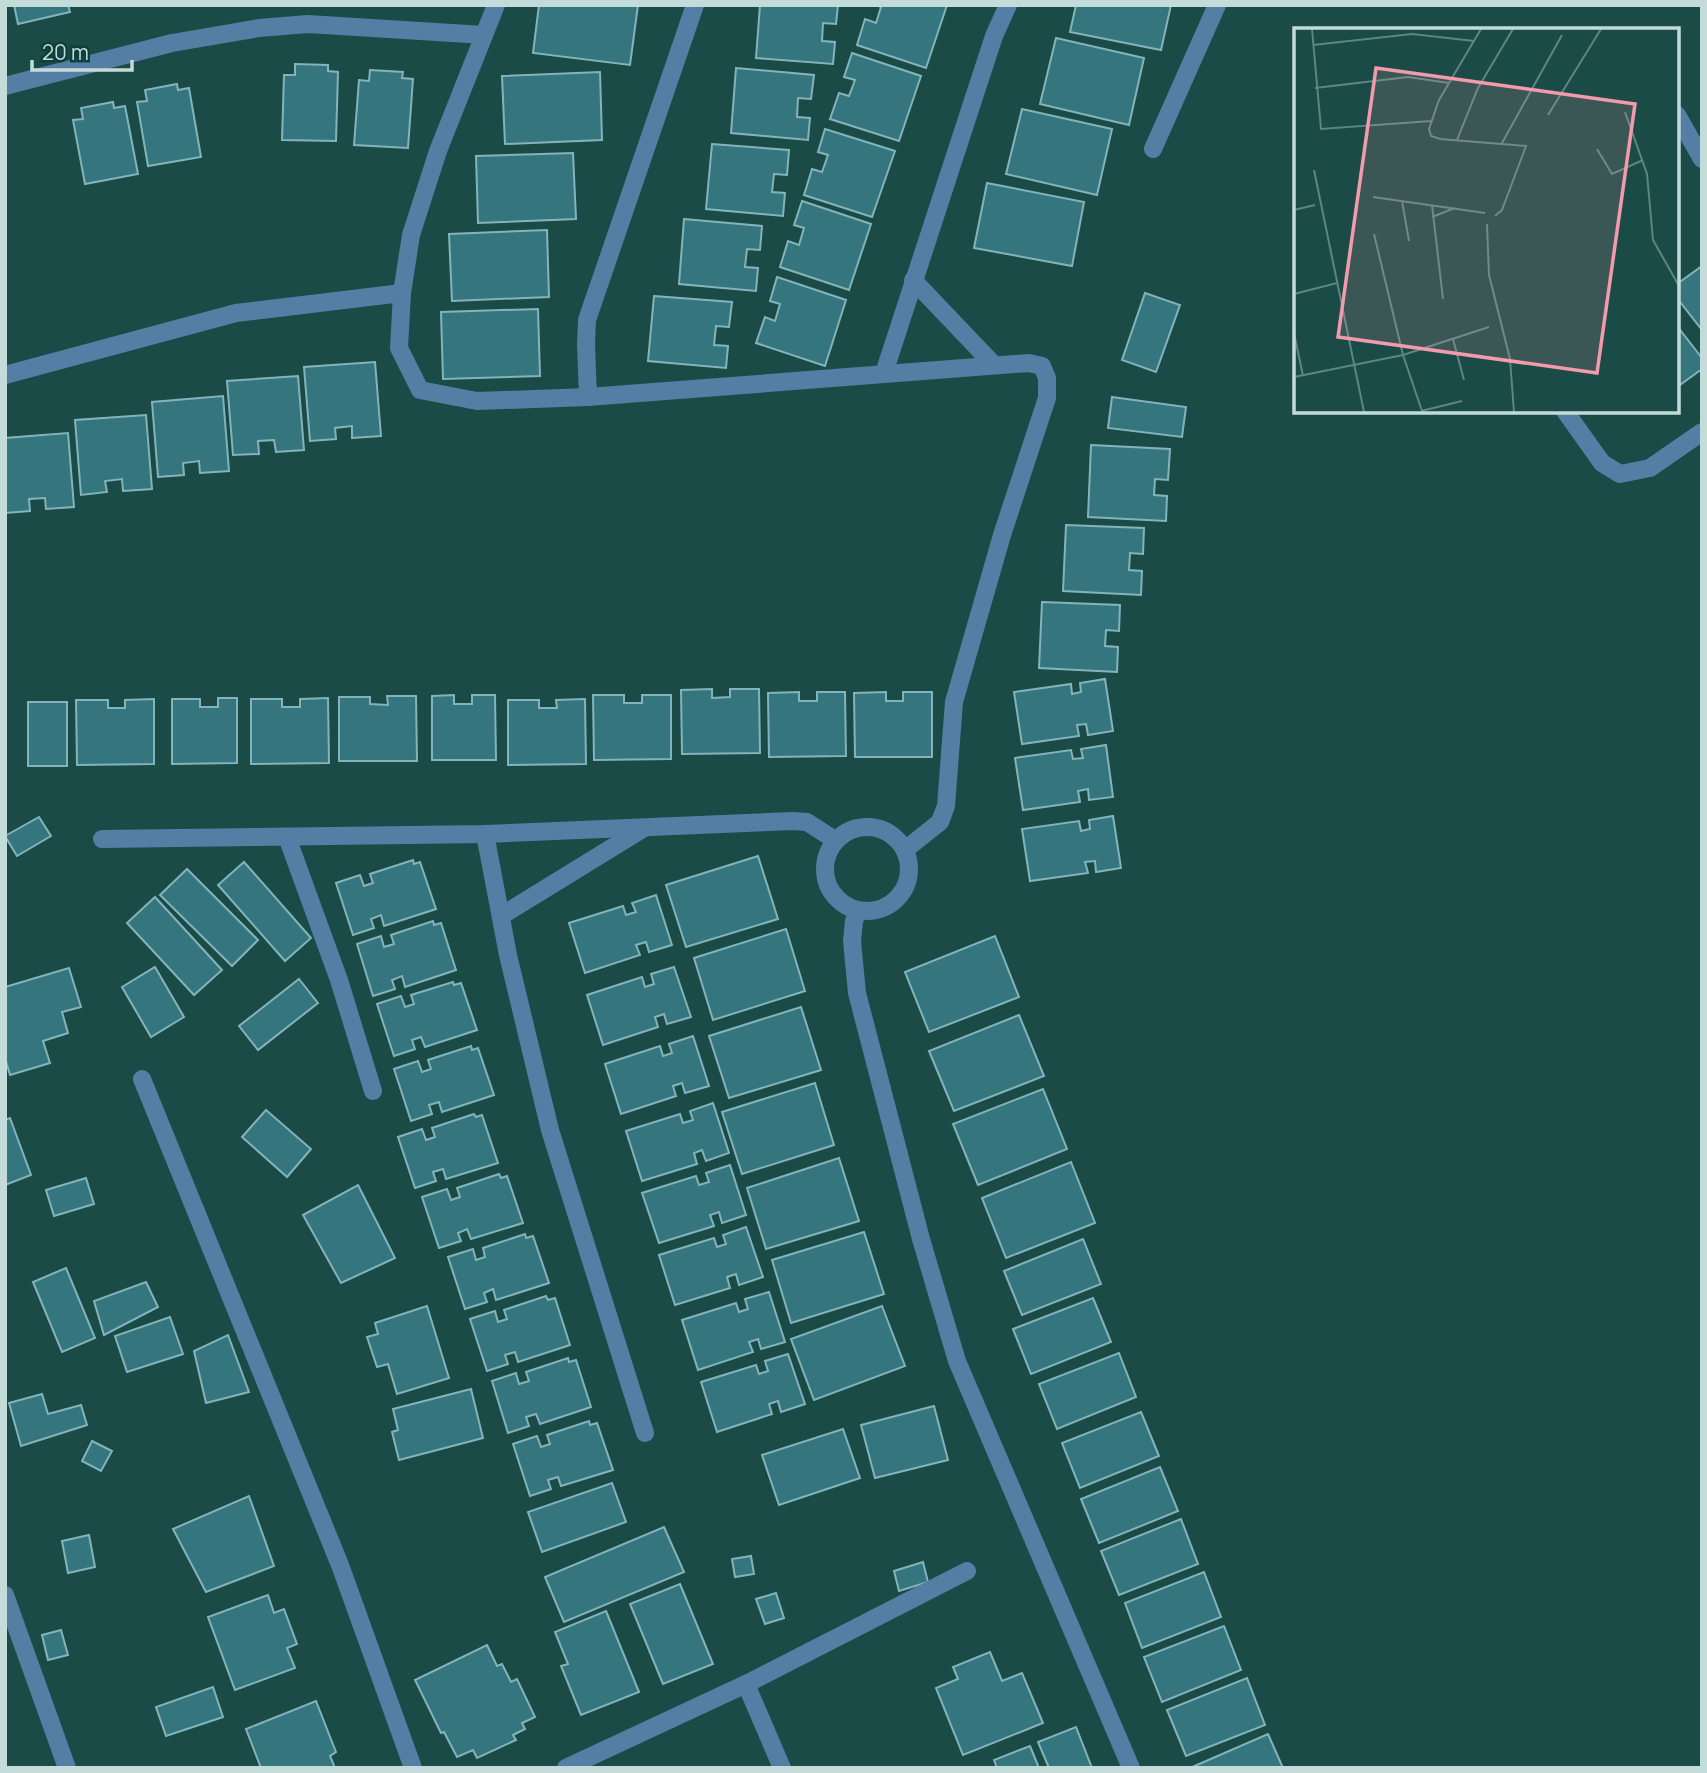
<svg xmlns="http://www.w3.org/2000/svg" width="1707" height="1773" viewBox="0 0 1707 1773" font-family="Manrope,sans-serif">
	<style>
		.building { fill: #34757e; stroke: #84b4bb; stroke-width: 2 }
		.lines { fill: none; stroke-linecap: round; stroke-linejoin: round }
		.minor { stroke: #547ea4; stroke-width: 18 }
		.inset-road { fill: none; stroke: #5e8581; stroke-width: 2 }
		.view { fill: #f39aac; fill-opacity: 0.15; stroke: #f39aac; stroke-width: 3.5 }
		.inset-edge { fill: none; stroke: #c4dcd9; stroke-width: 3.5 }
	</style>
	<rect width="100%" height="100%" fill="#1a4b46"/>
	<!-- building -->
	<g class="building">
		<path d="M14,5H68L70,12L18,24Z"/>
		<path d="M539,5H638L630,65L533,53Z"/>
		<path d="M760,5H838L836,24L823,23L822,41L835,42L833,64L756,58Z"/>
		<path d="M877,5H947L926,68L857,45L865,19L876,23L881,7Z"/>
		<path d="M1076,5H1171L1161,50L1070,32Z"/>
		<path d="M1056,38L1144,58L1129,125L1040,104Z"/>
		<path d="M852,53L921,76L899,141L830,119L839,93L849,96L855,80L844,77Z"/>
		<path d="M295,64L328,65V71L338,72L336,141L282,140L284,75H295Z"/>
		<path d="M736,68L814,75L811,99L798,98L797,117L810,118L808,140L731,133Z"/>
		<path d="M370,70L403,72L402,78L413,79L408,148L354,145L359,80L369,81Z"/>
		<path d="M600,72L602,140L505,144L502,76Z"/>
		<path d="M177,84L178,90L189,88L201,157L148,166L137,102L147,101L145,90Z"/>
		<path d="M113,102L114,108L125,106L138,174L85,184L73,120L83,119L81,108Z"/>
		<path d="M1022,109L1112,129L1097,195L1006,174Z"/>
		<path d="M825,129L895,151L872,217L804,195L812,169L822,172L828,155L818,152Z"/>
		<path d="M712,144L789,150L787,175L774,174L772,192L785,193L783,216L706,209Z"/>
		<path d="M573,153L576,219L478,223L476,156Z"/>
		<path d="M987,183L1084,202L1072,266L974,248Z"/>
		<path d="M802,201L871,224L849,290L780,267L788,241L799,245L804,228L794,225Z"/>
		<path d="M684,219L762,226L760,250L747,249L745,267L758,268L756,291L679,284Z"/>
		<path d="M547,230L549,297L452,301L449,234Z"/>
		<path d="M1702,266V330L1677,298V284Z"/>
		<path d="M777,277L846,300L825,366L756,343L765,317L775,321L780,304L770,301Z"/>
		<path d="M1145,293L1180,305L1156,372L1122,360Z"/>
		<path d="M654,296L732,302L729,327L716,326L714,345L728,346L726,368L648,361Z"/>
		<path d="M538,309L540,376L443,379L441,312Z"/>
		<path d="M1677,326L1702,358V369L1677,387Z"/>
		<path d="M375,362L381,436L352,438V426L335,428L336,439L310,441L304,367Z"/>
		<path d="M298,376L304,450L276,452L274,440L258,441L259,454L233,455L227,381Z"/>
		<path d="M223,396L229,471L200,473L199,461L183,463L184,475L158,477L152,402Z"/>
		<path d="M1112,397L1186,407L1182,437L1108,428Z"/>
		<path d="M146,415L152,489L123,491L122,479L105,481L107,492L81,495L75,420Z"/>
		<path d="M68,433L74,507L46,509L45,498L29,499L30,511L5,513V438Z"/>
		<path d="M1091,445L1170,449L1168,480L1155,479L1154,495L1167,496L1166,521L1088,517Z"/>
		<path d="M1066,525L1144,528L1143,554L1130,553L1129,570L1142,571L1141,595L1063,591Z"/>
		<path d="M1042,602L1120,605L1119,631L1106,630L1105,646L1118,647L1117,672L1039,668Z"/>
		<path d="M1105,679L1113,731L1088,735L1086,724L1077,725L1079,736L1022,744L1014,692L1071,684L1072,694L1081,692L1080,683Z"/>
		<path d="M712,689V698L730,697V689H759L760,753L682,754L681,690Z"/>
		<path d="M799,692V701H817V692H845L846,756L769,757L768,693Z"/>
		<path d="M886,692V701H903V692H932V757H855L854,693Z"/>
		<path d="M454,695V704H472V695H495L496,760H432V696Z"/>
		<path d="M593,695H624V703H642V695H671V759L594,760Z"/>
		<path d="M387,696H416L417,761H339V697H370V704L388,705Z"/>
		<path d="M218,698H237V763L172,764V699H200V707H218Z"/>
		<path d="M328,698L329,763L251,764V699H282V707H300V699Z"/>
		<path d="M154,699V764L77,765L76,700H108V708H125V700Z"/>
		<path d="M585,699L586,764L508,765V700H539V708H557L556,700Z"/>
		<rect x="28" y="702" width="39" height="64"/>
		<path d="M1106,745L1113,797L1089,800L1088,789L1078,791L1080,802L1023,810L1015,758L1071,750L1073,759L1083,758L1081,749Z"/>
		<path d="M1113,816L1121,868L1096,872L1095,861L1085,862L1088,873L1030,881L1022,829L1079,821L1081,831L1090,829L1089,820Z"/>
		<path d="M39,817L51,836L17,856L5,836Z"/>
		<path d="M758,856L778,919L686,947L666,885Z"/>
		<path d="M413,860L414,864L420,862L436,909L384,926L381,915L371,919L374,928L353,935L336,883L360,875L364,886L373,883L370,874Z"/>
		<path d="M244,862L311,938L285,961L218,885Z"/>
		<path d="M187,869L258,940L232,966L160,895Z"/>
		<path d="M656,895L672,945L649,952L646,942L636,945L640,955L585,973L569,923L623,906L626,915L636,912L632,903Z"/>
		<path d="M155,897L222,970L194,995L127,923Z"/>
		<path d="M433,921L434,925L441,923L456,970L405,987L402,976L392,980L395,989L373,996L357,944L381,936L384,947L394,944L391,935Z"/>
		<path d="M786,929L805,991L713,1020L694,958Z"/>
		<path d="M995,936L1019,997L929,1032L905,972Z"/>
		<path d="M155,967L184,1017L151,1037L122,987Z"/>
		<path d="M674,967L691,1017L667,1024L664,1014L655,1017L658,1027L603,1045L587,995L642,977L645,987L654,984L651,974Z"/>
		<path d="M69,968L81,1007L62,1012L68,1033L43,1041L50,1063L10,1075L5,1058V987Z"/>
		<path d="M299,979L318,1003L258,1050L239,1026Z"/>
		<path d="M453,982L454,985L461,983L477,1030L425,1047L421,1037L412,1040L415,1049L394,1056L377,1004L401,996L405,1007L414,1004L411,995Z"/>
		<path d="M801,1007L821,1070L729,1098L709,1036Z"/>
		<path d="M1019,1015L1044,1076L954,1111L929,1051Z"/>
		<path d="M693,1036L709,1086L685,1093L682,1083L673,1086L676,1096L621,1114L605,1064L660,1046L663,1056L672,1053L669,1044Z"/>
		<path d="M471,1046L472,1050L478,1048L494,1095L442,1112L439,1102L429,1105L432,1114L411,1121L394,1069L418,1061L422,1072L431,1069L428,1060Z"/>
		<path d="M815,1083L834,1145L742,1174L722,1112Z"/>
		<path d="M1043,1089L1067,1149L978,1185L953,1124Z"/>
		<path d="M713,1103L729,1153L706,1161L702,1150L694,1153L697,1164L642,1181L626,1131L680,1114L683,1123L693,1120L690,1111Z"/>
		<path d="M266,1110L311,1149L287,1177L242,1137Z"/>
		<path d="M474,1114L476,1117L482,1115L498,1163L446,1179L443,1169L433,1172L436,1181L415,1188L398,1137L422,1129L426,1140L435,1137L432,1128Z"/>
		<path d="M10,1118L31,1175L5,1185V1120Z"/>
		<path d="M839,1158L859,1221L766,1249L747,1188Z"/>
		<path d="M1071,1162L1095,1223L1006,1258L982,1198Z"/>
		<path d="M730,1165L746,1215L722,1223L719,1212L710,1215L714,1226L659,1243L642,1193L696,1176L699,1185L709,1182L706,1173Z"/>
		<path d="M499,1174L501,1178L507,1176L523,1223L471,1239L467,1229L458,1233L461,1241L439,1248L422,1197L447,1189L451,1200L460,1197L457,1188Z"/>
		<path d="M86,1178L94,1204L54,1216L46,1190Z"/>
		<path d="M358,1185L395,1258L341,1283L303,1215Z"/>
		<path d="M746,1227L763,1277L739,1285L736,1274L727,1277L730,1288L675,1305L659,1255L714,1238L717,1247L726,1244L723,1235Z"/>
		<path d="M864,1232L884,1294L791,1323L772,1260Z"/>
		<path d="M525,1234L526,1238L533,1236L549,1283L496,1300L493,1289L484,1293L487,1302L465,1309L448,1257L473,1249L476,1260L485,1257L483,1248Z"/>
		<path d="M1083,1239L1101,1284L1022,1315L1004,1271Z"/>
		<path d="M66,1268L95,1338L62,1352L33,1282Z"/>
		<path d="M146,1282L158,1307L104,1335L94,1301Z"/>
		<path d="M769,1292L785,1342L761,1349L758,1339L749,1342L753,1352L698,1370L682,1320L736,1303L739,1312L748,1309L745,1299Z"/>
		<path d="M546,1296L548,1300L555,1298L570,1345L518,1362L515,1352L505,1355L508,1364L487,1371L470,1319L495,1311L498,1322L507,1319L504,1310Z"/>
		<path d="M1093,1298L1111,1342L1031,1374L1013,1329Z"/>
		<path d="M427,1306L449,1378L397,1394L388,1364L377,1367L367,1337L378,1334L375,1323Z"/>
		<path d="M882,1306L905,1366L814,1400L791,1339Z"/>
		<path d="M170,1317L183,1354L127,1372L115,1336Z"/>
		<path d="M228,1335L249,1392L206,1403L194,1351Z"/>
		<path d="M1119,1353L1136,1397L1057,1429L1039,1384Z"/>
		<path d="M788,1354L805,1404L781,1412L778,1401L769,1404L772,1414L717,1432L701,1382L756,1365L759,1374L768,1371L765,1361Z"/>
		<path d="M568,1358L569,1362L576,1360L591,1407L540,1424L536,1414L526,1417L529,1426L508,1433L492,1381L516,1373L519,1384L529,1381L526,1372Z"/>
		<path d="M471,1389L483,1438L399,1460L392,1432L398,1430L393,1409Z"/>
		<path d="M42,1394L48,1414L81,1405L87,1425L21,1446L9,1403Z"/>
		<path d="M934,1406L948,1460L875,1478L861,1425Z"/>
		<path d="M1141,1412L1159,1456L1080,1488L1062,1443Z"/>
		<path d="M589,1421L590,1425L597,1423L613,1470L561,1486L558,1477L548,1480L551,1489L530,1496L513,1444L537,1436L541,1447L550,1444L547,1435Z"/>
		<path d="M843,1429L860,1478L779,1505L762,1455Z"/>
		<path d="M92,1441L112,1451L101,1471L82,1461Z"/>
		<path d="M1160,1467L1178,1511L1099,1543L1081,1499Z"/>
		<path d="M612,1483L626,1522L542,1552L528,1512Z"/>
		<path d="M249,1496L274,1566L206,1592L173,1529Z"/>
		<path d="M1181,1519L1198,1564L1119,1595L1101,1551Z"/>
		<path d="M664,1527L684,1572L564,1622L545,1577Z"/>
		<path d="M89,1535L95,1567L68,1573L62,1541Z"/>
		<path d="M751,1556L754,1574L735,1577L732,1559Z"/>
		<path d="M923,1562L928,1582L899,1591L894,1571Z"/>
		<path d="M1204,1572L1221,1617L1142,1648L1125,1603Z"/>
		<path d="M680,1584L713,1664L663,1684L630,1604Z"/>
		<path d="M776,1593L784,1618L765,1624L756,1599Z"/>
		<path d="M268,1595L274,1613L284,1609L297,1644L287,1648L295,1668L235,1690L208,1617Z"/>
		<path d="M606,1611L639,1692L581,1715L561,1666L568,1664L555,1632Z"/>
		<path d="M1224,1626L1241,1670L1162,1702L1144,1657Z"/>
		<path d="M61,1630L68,1655L48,1660L42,1635Z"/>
		<path d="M487,1645L497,1666L502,1664L511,1682L517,1679L535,1717L522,1723L525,1729L513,1735L516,1740L477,1758L473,1750L457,1757L444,1732L441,1733L415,1680Z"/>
		<path d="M990,1652L1002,1681L1022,1673L1043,1723L963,1755L936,1688L958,1679L953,1667Z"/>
		<path d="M1247,1678L1265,1725L1186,1756L1167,1710Z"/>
		<path d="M213,1687L223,1717L166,1736L156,1707Z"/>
		<path d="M316,1701L336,1752L330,1756L335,1768H261L246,1729Z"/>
		<path d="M1076,1727L1092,1768H1049L1038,1742Z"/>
		<path d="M1268,1734L1283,1768H1190Z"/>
		<path d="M1030,1746L1039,1768H997L994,1760Z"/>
	</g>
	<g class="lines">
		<!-- minor -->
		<g class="minor">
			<path d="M496,5L438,151L411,235L402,293L399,348L420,390L477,401L588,397L1029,363L1042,366L1047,378V398L1002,535L954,702L946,806L940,822L906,849"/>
			<path d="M5,86L172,43L259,28L308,24L484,35"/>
			<path d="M1677,115L1702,159"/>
			<path d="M1153,149L1217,5"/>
			<path d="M913,280L994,365"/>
			<path d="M884,373L994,36L1008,5"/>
			<path d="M5,375L236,313L402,293"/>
			<path d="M588,397L586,344L587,320L695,5"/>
			<path d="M1565,411L1602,463L1620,474L1650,468L1702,432"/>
			<circle cx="867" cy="869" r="42"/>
			<path d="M485,834L508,955L550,1130L645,1433"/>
			<path d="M287,837L339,980L373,1091"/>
			<path d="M102,839L485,834L793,821L807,822L835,840"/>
			<path d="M858,911L854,921L852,941L857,993L921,1239L957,1361L1131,1768"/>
			<path d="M501,916L644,828"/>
			<path d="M142,1079L340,1565L413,1768"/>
			<path d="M5,1595L67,1768"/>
			<path d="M746,1684L782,1768"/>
			<path d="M566,1768L746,1684L967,1571"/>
		</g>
	</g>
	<!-- overview -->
	<g transform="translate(1294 28)">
		<rect width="385" height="385" fill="#1a4b46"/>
		<path class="inset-road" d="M18,1L27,101L137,93M187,1L145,72L135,101L137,108L146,111L232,118L208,182L201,188M19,17L118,6L180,13M21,60L114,49L155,55M331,84L353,146L359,212L385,258M254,87L307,1M163,112L184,60L219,1M208,115L268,7M303,121L318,146L349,132M20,142L70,384M79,169L191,185M108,173L115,213M138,177L149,271M0,182L21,177M138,189L161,180M193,196L195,247L216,331L220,384M80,206L109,327L128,383M0,266L43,255M0,305L9,348M159,311L170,352M0,349L109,327L195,299M127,383L168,373"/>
		<path class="view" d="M82,40L341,76L303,345L44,309Z"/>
		<rect width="385" height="385" class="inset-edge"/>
	</g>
	<!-- border -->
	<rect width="1707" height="1773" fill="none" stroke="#c4dcd9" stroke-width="14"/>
	<!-- scale -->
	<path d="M32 60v10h100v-10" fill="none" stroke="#c4dcd9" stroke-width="3.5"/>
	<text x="42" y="60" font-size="21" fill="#c4dcd9" stroke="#0d403c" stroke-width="5" paint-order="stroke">20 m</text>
</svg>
